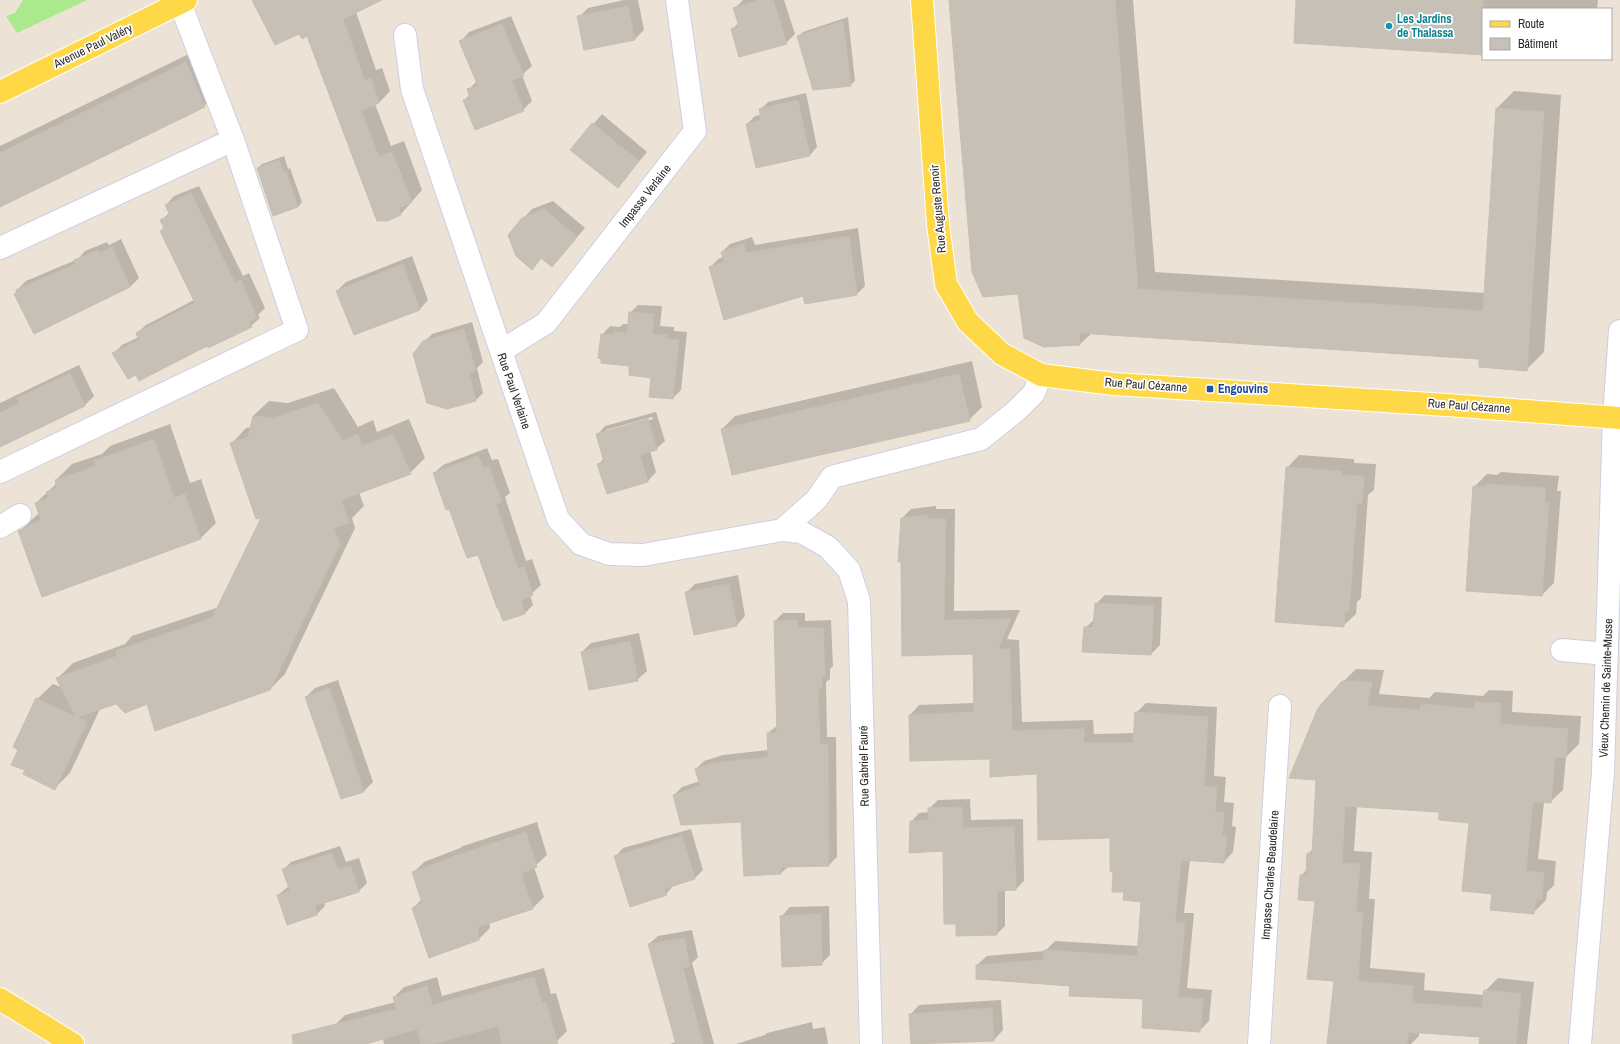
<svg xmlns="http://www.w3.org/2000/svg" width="1620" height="1044" viewBox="0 0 1620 1044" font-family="'Archivo Narrow',sans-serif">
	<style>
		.green { fill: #aae98c }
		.shadow { fill: #0003; fill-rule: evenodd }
		.building { fill: #c6c0b7; stroke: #c7bfb0 }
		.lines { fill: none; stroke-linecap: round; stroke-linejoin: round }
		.minor-casing { stroke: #cccfe2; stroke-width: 24 }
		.major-casing { stroke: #fff; stroke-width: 24 }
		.minor { stroke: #fff; stroke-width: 22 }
		.major { stroke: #ffd848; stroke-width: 22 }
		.culture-dot { fill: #0f9aa8; stroke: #fff; stroke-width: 1.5 }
		.transit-dot { fill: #1a4fb4; stroke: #fff; stroke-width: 1.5 }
		.labels { text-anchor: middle; stroke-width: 3.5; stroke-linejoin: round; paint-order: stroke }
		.culture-label { font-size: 12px; font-weight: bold; fill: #0d838f; stroke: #fff; text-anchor: start }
		.street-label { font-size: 12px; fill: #272727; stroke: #fff }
		.transit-label { font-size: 12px; font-weight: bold; fill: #164399; stroke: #fff; text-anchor: start }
	</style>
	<rect width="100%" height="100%" fill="#ece3d6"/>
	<!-- green -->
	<path class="green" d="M23,0H87L17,33L6,16L15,13Z"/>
	<!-- shadow -->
	<g class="shadow">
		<path d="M260,0H373L356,12L376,70L382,68L390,91L379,103L375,104L391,146L404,141L422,190L401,214L391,219L307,35L299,32Z"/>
		<path d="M624,0H638L644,30L635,39L585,49L579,17L588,8Z"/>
		<path d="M743,0H784L795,34L786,43L732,29L739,23L734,9Z"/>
		<path d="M950,0H1133L1155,272L1486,293L1497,108L1514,91L1561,95L1544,352L1526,370L1480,358L1092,333L1080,344L1019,293Z"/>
		<path d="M1297,0H1598L1597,9H1483V54Z"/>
		<path d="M511,16L532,66L522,75L532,101L523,110L464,101L470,94L468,90L477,81L461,41L469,32Z"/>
		<path d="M848,17L855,81L850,85L799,36L803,32Z"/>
		<path d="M199,49L218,92L204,106L0,206V146Z"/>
		<path d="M806,93L817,147L810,155L747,124L755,116L761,115L760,110L768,102Z"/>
		<path d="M602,114L647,152L618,187L571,150Z"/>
		<path d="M284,156L288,169L290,168L302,202L298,207L258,168L262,164Z"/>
		<path d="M199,186L243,276L249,273L265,308L258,315L260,318L251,326L137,374L114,353L122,345L139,337L137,333L146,325L194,300L162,220L170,212L166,205L174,196Z"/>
		<path d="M553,201L585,228L552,266L542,258L532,268L523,219L532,209Z"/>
		<path d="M858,228L865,286L857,294L710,268L718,259L723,257L722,252L730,244L752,237L755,245Z"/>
		<path d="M121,239L139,278L130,287L17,290L26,281L78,259L85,251L107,242L109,245Z"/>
		<path d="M412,256L428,300L420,309L355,334L337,291L346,282Z"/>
		<path d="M638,305L662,306L660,326L674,327V331L687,332L681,390L673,398L652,377L630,365L602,335L610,326L620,327L623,324H629L630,313Z"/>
		<path d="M472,322L483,362L477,368L483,393L476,400L424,342L432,334Z"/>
		<path d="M972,361L982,407L969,420L722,429L735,416Z"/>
		<path d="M79,365L94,396L85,405L0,446V403Z"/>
		<path d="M334,388L358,427L373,420L377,432L409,419L425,458L410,473L359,492L364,506L352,518L355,528L285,674L270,689L148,702L116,703L100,709L70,773L55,788L26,770L19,749L37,699L53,684L63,688L58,678L73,663L125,644L132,636L219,607L263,516L231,444L246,428L251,427L253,416L269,401L288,403Z"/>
		<path d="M656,412L665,441L656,449L650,451L656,472L648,481L607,493L599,464L604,458L597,435L605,426ZM652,417L653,419L606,433V430Z"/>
		<path d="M170,424L190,483L201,479L216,523L200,539L20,531L39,513L36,503L57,483L56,480L72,464L102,454L110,446Z"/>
		<path d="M487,448L492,460L498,459L510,493L505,497L526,561L532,559L541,585L530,595L533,605L525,613L479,554L450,507L434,473L443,465Z"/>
		<path d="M1299,455L1354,459V463L1376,464L1374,490L1368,495L1361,598L1357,602L1356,614L1343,626L1287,468Z"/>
		<path d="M1501,472L1559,476L1557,491H1561L1554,583L1542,595L1474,487L1487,474L1497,475Z"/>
		<path d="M936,506V509H955L954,611L1020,610L1007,639L1019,640L1022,722L1093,720L1094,734L1135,733L1136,713L1146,703L1217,707L1214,776L1226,777L1224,802L1234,803L1232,826L1236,827L1233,852L1224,862L1190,860L1184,913H1194L1187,988L1212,990L1209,1021L1199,1031L1144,998L1071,986L977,965L987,956L1045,951L1055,941L1138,946L1142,901L1125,892L1114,871L1111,837L1038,773L991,758L910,715L919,705L975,703L974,653L903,655L902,518L911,509Z"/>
		<path d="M738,575L745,616L737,625L686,593L695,584Z"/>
		<path d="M1105,595L1162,597L1160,645L1151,654L1083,651L1085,628L1095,619L1096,604Z"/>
		<path d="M783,613H805V621L831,620L833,666L830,669V679L826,682L827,737H836L837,857L829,865L789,866L781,873L742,821L674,795L682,787L700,781L696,769L704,761L723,755L769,750L768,733L778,725L775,621Z"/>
		<path d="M639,633L647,671L637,680L582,652L591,643Z"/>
		<path d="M1356,669L1384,670L1379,694L1429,698L1435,692L1483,696L1489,690L1513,691L1512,712L1581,716L1579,744L1566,757L1563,790L1550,802H1544L1538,859L1556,861L1554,885L1547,892L1546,900L1533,913L1493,893L1470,822L1441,812L1357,806L1354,851L1372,852L1369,899H1375L1370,968L1425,973L1424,990L1485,995V991L1498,978L1534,982L1527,1044H1480L1481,1036L1419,1031V1036L1411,1044H1328L1335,981L1316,900L1301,876L1307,869L1308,854L1314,848L1343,682Z"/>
		<path d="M338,680L373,782L364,791L341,798L306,697L315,688Z"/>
		<path d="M970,799L971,820L1023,819L1024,881L1016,889H1005V926L997,934L957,923L944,850L911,822L919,813L930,812V808L938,800Z"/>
		<path d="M537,822L547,855L534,867L544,897L533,908L489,922L490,928L479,939L413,908L422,899L413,873L424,862L460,848L463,846Z"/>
		<path d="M691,829L703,870L695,878L674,885L666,894L615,857L623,848Z"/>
		<path d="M340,846L346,862L359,858L367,883L359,891L324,902L325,906L317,914L288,924L278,895L289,886L283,870L291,862Z"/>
		<path d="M829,906L830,955L821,964L781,917L790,907Z"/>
		<path d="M692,930L698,957L692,963L714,1044H670L676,1042L649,944L658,936Z"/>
		<path d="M544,968L551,994L556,993L567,1031L557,1041L545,1044H384L383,1038L362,1044H341L335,1025L345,1015L396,1002L394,997L404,987L437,977L442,996Z"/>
		<path d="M1001,1000L1003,1030L994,1040L912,1044L910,1015L919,1005Z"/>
		<path d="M812,1022L813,1029L825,1027L828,1044H736L765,1035L767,1033Z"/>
	</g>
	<!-- building -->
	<g class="building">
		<path d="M252,0H382L343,19L365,81L371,78L379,103L361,110L379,157L392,152L412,202L399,208L401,215L387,221H377L307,36L302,39L299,34L275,45Z"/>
		<path d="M759,0H773L787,44L739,57L731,29L739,26L733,8Z"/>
		<path d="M949,0H1115L1138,289L1483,311L1496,108L1544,112L1527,371L1479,367V359L1079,333L1080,345L1044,347L1024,338L1018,294L983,297L972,272Z"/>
		<path d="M1296,0H1483V55L1294,43Z"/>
		<path d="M628,6L635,40L584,50L577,16Z"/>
		<path d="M843,21L851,86L813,90L797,36Z"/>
		<path d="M502,24L524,76L512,80L524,111L475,130L463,100L470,98L467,89L478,86L459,41Z"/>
		<path d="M186,62L205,107L0,207V153Z"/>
		<path d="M798,100L810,156L756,168L746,124L761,120L759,109Z"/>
		<path d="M592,123L639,161L618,188L570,150Z"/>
		<path d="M279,160L284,173L286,172L298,207L273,216L257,168Z"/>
		<path d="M191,193L235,283L241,280L257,318L249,322L252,327L208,348L207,346L139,381L136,375L128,379L112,353L139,340L136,333L195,303L160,231L164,228L160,220L170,215L165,205Z"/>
		<path d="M544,209L577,237L552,267L541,258L532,270L516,256L508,235L522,218Z"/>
		<path d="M849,236L857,295L805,304L803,296L724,320L709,267L724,262L721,252L744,244L746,253Z"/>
		<path d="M112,247L130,287L34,334L14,294L17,292L16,290L76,264L74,260L98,250L100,253Z"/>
		<path d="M403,264L420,310L354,335L336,291Z"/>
		<path d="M629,312L654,314L652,334L667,335L666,339L679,340L673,399L649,397L651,378L629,375V366L601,363V359L598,358L601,334L614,335V331L627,333Z"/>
		<path d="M464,329L476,371L469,373L476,401L447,409L427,403L413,354L423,341Z"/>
		<path d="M70,373L85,406L0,447V413L20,403L17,398Z"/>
		<path d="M959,374L970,421L732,475L721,429Z"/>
		<path d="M318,403L343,441L358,434L362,446L393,434L411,474L341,500L349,523L334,528L340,544L270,690L155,731L147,704L125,713L116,704L78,717L87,722L55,790L23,774L25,770L11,765L18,750L13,747L36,698L76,717L56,678L117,656L116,651L212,618L261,518L256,519L230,443L248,437L253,416L272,418Z"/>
		<path d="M648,419L657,450L640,455L648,482L607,494L597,464L604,462L596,434Z"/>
		<path d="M154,439L174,498L185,494L201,539L42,597L18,531L41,520L35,503L48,498L46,492L57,488L55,480L96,466L94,461Z"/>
		<path d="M478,456L484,468L489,467L502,502L496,504L518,569L524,567L533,595L521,600L525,614L503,621L498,608H497L478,555L467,558L449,509L446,510L433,473Z"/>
		<path d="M1286,467L1342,471V475L1364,476L1362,503H1357L1349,612H1345L1344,627L1275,622Z"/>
		<path d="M1487,484L1546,488L1545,503H1549L1542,596L1466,591L1473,486L1487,487Z"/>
		<path d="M927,515V519H946L944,620L1011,619L998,649H1010L1012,731L1084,729V743H1133L1135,712L1208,717L1204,786L1217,787L1215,812L1224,813L1222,835L1227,836L1224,863L1181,860L1175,922L1185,923L1178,997L1203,999L1200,1032L1142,1028L1143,999L1069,996L1070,986L976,979V965L1043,960L1044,950L1137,956L1141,902L1123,900L1124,892H1112L1113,872L1110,871V838L1038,840L1037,774L990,777V759L910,761L909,715L974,712L973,654L902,656L901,562H898L901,518Z"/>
		<path d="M729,584L737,626L694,635L685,592Z"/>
		<path d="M1095,603L1154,606L1151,655L1082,652L1084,627L1093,628Z"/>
		<path d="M797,620V628H823L825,675H822V688H818L820,744L828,745L829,866L781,867V874L744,876L741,822L681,825L673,795L700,786L695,769L714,763L768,757L767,733L777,732L774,621Z"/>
		<path d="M630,641L638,681L589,690L581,652Z"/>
		<path d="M1342,681L1372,682L1367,706L1420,710L1421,704L1475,709V702L1501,703L1500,724L1568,729L1566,758L1555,757L1551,803L1533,802L1526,871L1544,873L1542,899H1536L1534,914L1490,910L1492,894L1462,891L1469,823L1439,820V812L1345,806L1342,863L1360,864L1356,911L1363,912L1358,981L1413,986L1412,1003L1482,1008L1484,990L1521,994L1516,1044H1479L1480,1037L1408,1032L1407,1044H1327L1334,981L1307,979L1315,901L1298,900L1300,875H1306L1307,853L1312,854L1316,780L1289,778L1318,708Z"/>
		<path d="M329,688L364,792L341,799L305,697Z"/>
		<path d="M962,807L963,828L1014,827L1016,890L997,891V935L956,936V924H944L943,851L909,853L910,821L929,820L928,808Z"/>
		<path d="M526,832L537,867L521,873L533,909L478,927L479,940L429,958L412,908L422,903L412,872L451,858V857Z"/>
		<path d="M682,836L695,879L664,889L667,895L630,907L614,856Z"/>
		<path d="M332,853L338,870L351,866L359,892L315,906L317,915L287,925L277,895L290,891L282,869Z"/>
		<path d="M821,914L822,965L782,967L780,916Z"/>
		<path d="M684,938L690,966L683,968L703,1044H676L648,944Z"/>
		<path d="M534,977L542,1003L546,1002L558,1044H502L498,1026L433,1044H421L417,1029L366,1044H293L292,1035L396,1009L393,997L427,986L432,1005Z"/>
		<path d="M992,1008L994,1041L911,1044L909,1014Z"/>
	</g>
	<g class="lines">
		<!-- minor casing -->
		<g class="minor-casing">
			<g id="minor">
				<path d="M405,35L412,89L558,519L581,544L609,554L643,555L782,530L801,532L828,547L849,570L859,601L871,1044"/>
				<path d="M0,248L233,140"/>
				<path d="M501,351L546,323L695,131L677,0"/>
				<path d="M0,472L297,330L233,140L180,3"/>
				<path d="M0,527L20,515"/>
				<path d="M782,530L816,500L832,477L981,439L1016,411L1034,393L1041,375"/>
				<path d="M1562,650L1607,654"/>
				<path d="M1259,1044L1280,706"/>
				<path d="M1580,1044L1603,772L1614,417L1620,331"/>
			</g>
		</g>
		<!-- major casing -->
		<g class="major-casing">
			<g id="major">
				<path d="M922,0L938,224L946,284L968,322L1002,354L1041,375L1114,384L1447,405L1620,418"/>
				<path d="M0,92L186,0"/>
				<path d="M0,999L73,1044"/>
			</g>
		</g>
		<!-- minor -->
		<use href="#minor" class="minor"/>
		<!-- major -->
		<use href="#major" class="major"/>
	</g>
	<!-- markers -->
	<circle class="culture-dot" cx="1389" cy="26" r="4"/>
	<rect class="transit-dot" x="1206" y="385" width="8" height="8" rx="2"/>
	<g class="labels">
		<!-- culture labels -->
		<g class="culture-label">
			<text x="1397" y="23">Les Jardins<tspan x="1397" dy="14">de Thalassa</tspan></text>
		</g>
		<!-- street labels -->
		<g class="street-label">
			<text transform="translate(93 46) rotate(-26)" y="4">Avenue Paul Valéry</text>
			<text transform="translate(645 196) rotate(-52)" y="4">Impasse Verlaine</text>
			<text transform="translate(938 209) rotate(-95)" y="4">Rue Auguste Renoir</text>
			<text transform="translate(1146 385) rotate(4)" y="4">Rue Paul Cézanne</text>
			<text transform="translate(514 391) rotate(71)" y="4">Rue Paul Verlaine</text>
			<text transform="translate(1469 406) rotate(4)" y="4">Rue Paul Cézanne</text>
			<text transform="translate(1606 688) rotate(-88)" y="4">Vieux Chemin de Sainte-Musse</text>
			<text transform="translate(864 766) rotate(-91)" y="4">Rue Gabriel Fauré</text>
			<text transform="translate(1270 875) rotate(-86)" y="4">Impasse Charles Beaudelaire</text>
		</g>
		<!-- transit labels -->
		<g class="transit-label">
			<text x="1218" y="393">Engouvins</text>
		</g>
	</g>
	<!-- legend -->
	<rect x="1482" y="8" width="130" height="52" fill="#ffffff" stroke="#a9a9a9"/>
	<rect x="1490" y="21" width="20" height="6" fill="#ffd848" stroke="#a9a9a9"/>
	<text x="1518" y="28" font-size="12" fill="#272727">Route</text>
	<rect x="1490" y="38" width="20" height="12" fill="#c6c0b7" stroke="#a9a9a9"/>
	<text x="1518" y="48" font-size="12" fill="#272727">Bâtiment</text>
</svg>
